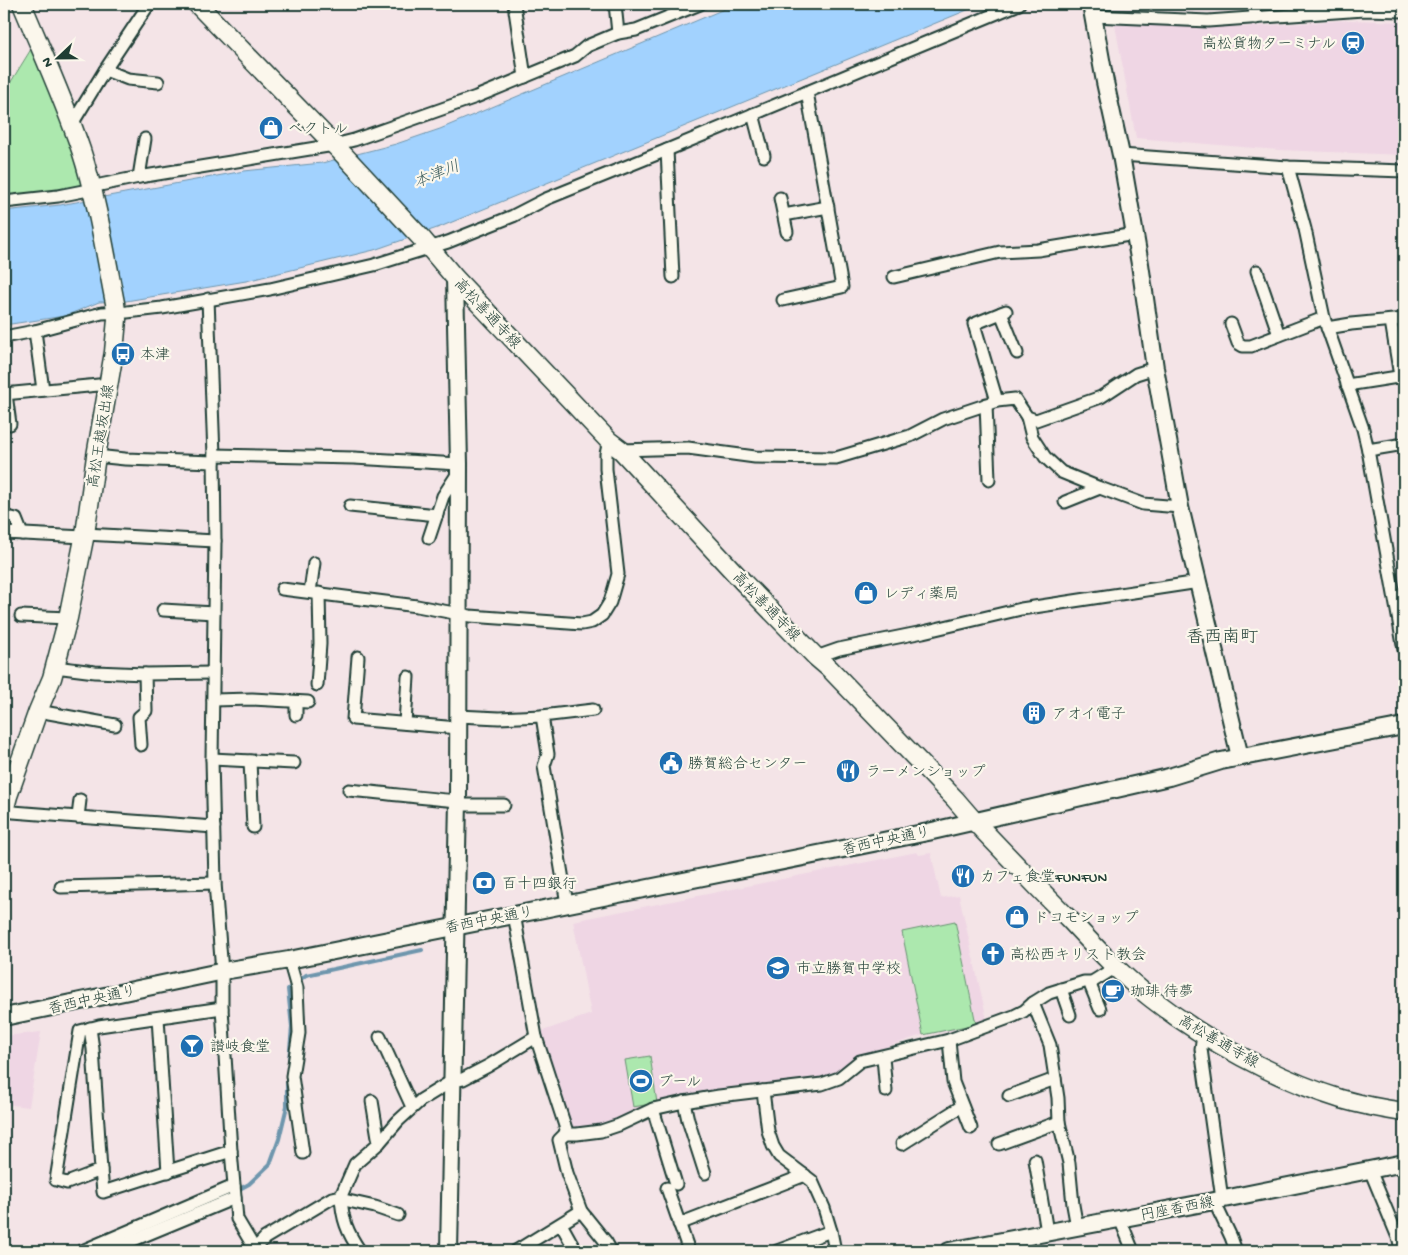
<svg xmlns="http://www.w3.org/2000/svg" width="1408" height="1255" viewBox="0 0 1408 1255" font-family="'Gochi Hand','Klee One',sans-serif">
	<style>
		.built { fill: #efd6e4 }
		.green { fill: #ace8ae; stroke: #669271 }
		.water { fill: #a2d2fe; stroke: #6e96ad }
		.lines { fill: none; stroke-linecap: round; stroke-linejoin: round }
		.stream { stroke: #6e96ad; stroke-width: 4 }
		.street-casing { stroke: #1f3d34; stroke-width: 15 }
		.secondary-casing { stroke: #1f3d34; stroke-width: 20 }
		.primary-casing { stroke: #1f3d34; stroke-width: 21 }
		.street { stroke: #fbf7ec; stroke-width: 11 }
		.secondary { stroke: #fbf7ec; stroke-width: 16 }
		.primary { stroke: #fbf7ec; stroke-width: 18 }
		.labels { text-anchor: middle; stroke-width: 4.5; stroke-linejoin: round; paint-order: stroke }
		.poi-label { font-size: 15px; fill: #1f3d34; stroke: #fbf7ec; text-anchor: start }
		.street-label { font-size: 15px; fill: #1f3d34; stroke: #fbf7ec }
		.water-label { font-size: 16px; font-style: italic; fill: #395b5c; stroke: #fbf7ec }
		.quarter-label { font-size: 18px; fill: #1f3d34; stroke: #fbf7ec }
	</style>
	<rect width="100%" height="100%" fill="#f4e4e7"/>
	<filter id="ink" filterUnits="userSpaceOnUse"><feTurbulence type="fractalNoise" baseFrequency=".02" numOctaves="2"/><feDisplacementMap in="SourceGraphic" scale="10" xChannelSelector="R" yChannelSelector="G"/><feConvolveMatrix kernelMatrix="1 2 1 2 8 2 1 2 1" color-interpolation-filters="sRGB"/></filter>
	<g filter="url(#ink)">
		<!-- built -->
		<g class="built">
			<path d="M1350,20L1404,22V155L1279,150L1136,138L1115,25L1247,27Z"/>
			<path d="M917,852L919,855L931,853L941,898L959,895L987,1020L947,1032L922,1035L857,1057L826,1078L766,1086L604,1127L571,1131L540,1032L591,1014L573,921Z"/>
			<path d="M41,1032L29,1107L4,1104V1036Z"/>
		</g>
		<!-- green -->
		<g class="green">
			<path d="M33,46L69,131L83,188L4,198V93Z"/>
			<path d="M955,921L976,1024L923,1035L902,932Z"/>
			<path d="M650,1056L657,1103L633,1107L625,1060Z"/>
		</g>
		<!-- water -->
		<path class="water" d="M736,4H982L440,227L374,250L246,281L126,301L99,302L65,316L4,325V211L60,205L244,171L322,163L396,144L440,129Z"/>
		<g class="lines">
			<!-- stream -->
			<g class="stream">
				<path d="M289,1061L292,1027L288,989L306,975L422,950"/>
				<path d="M236,1191L249,1184L270,1164L279,1139L287,1106V1077"/>
			</g>
			<!-- street casing -->
			<g class="street-casing">
				<g id="street">
					<path d="M514,4L525,77"/>
					<path d="M615,4L618,33"/>
					<path d="M1253,4L1256,18"/>
					<path d="M1093,16L1208,21L1364,10L1404,11"/>
					<path d="M105,70L128,79L158,82"/>
					<path d="M753,114L764,156"/>
					<path d="M72,124L105,70L149,4"/>
					<path d="M667,150L673,277"/>
					<path d="M1121,155L1288,167L1404,171"/>
					<path d="M1288,167L1305,229L1324,318L1363,429L1368,450L1404,650"/>
					<path d="M139,177L145,139"/>
					<path d="M780,198L787,232"/>
					<path d="M4,202L58,196L83,191L100,185L139,177L334,145L354,140L476,97L575,56L587,46L618,33L636,30L700,4"/>
					<path d="M784,215L828,207"/>
					<path d="M1257,271L1279,335"/>
					<path d="M894,277L1000,252L1038,250L1135,234"/>
					<path d="M208,299L214,455L215,541L212,759L215,883L222,972V1008L231,1151L237,1219L256,1251"/>
					<path d="M783,300L842,287L807,92"/>
					<path d="M1006,311L974,324L997,401L1015,399L1027,417L1036,420L1101,397L1136,374L1155,368"/>
					<path d="M1001,313L1017,353"/>
					<path d="M1391,321L1400,376"/>
					<path d="M1231,324L1238,343L1243,346H1251L1324,318"/>
					<path d="M1327,328L1351,324L1404,319"/>
					<path d="M35,331L43,390"/>
					<path d="M4,337L35,331L102,313L127,312L162,308L270,289L374,265L409,254L448,242L513,216L546,199L667,150L1019,4"/>
					<path d="M1347,385L1404,376"/>
					<path d="M4,394L109,384"/>
					<path d="M6,394L10,424"/>
					<path d="M986,404L989,480"/>
					<path d="M1027,417L1032,437L1045,457L1061,472L1100,488L1143,504L1180,507"/>
					<path d="M621,450L688,448L755,457L836,458L910,436L943,419L997,401"/>
					<path d="M1368,450L1404,444"/>
					<path d="M214,455L354,458L459,464"/>
					<path d="M96,456L125,459L214,462"/>
					<path d="M1065,502L1100,488"/>
					<path d="M350,506L437,515"/>
					<path d="M4,516L16,519L22,534"/>
					<path d="M4,533L84,537"/>
					<path d="M85,534L215,541"/>
					<path d="M429,538L443,496L458,473"/>
					<path d="M282,589L417,606L470,616L582,624L592,622L602,615L610,602L618,574L606,469V454L609,441"/>
					<path d="M310,592L314,563"/>
					<path d="M163,610L214,613"/>
					<path d="M21,616L68,618"/>
					<path d="M358,657L353,719L458,728"/>
					<path d="M816,657L839,649L923,632L1021,609L1199,582"/>
					<path d="M55,667L95,672L145,674"/>
					<path d="M317,685L320,644L319,593"/>
					<path d="M213,700L252,699L308,702"/>
					<path d="M296,702V715"/>
					<path d="M38,711L115,725"/>
					<path d="M458,716L499,718L542,716"/>
					<path d="M405,723L408,677"/>
					<path d="M141,745L139,717L146,711L145,674L212,673"/>
					<path d="M212,759L294,763"/>
					<path d="M250,761L253,827"/>
					<path d="M349,790C385,793 421,798 458,801"/>
					<path d="M80,800L78,817L214,827"/>
					<path d="M458,805H504"/>
					<path d="M4,810L13,812L78,817"/>
					<path d="M61,887L215,883"/>
					<path d="M567,904L544,766L548,754L542,716L593,710"/>
					<path d="M514,914L536,1037L566,1129L565,1134L559,1140L567,1173L581,1211L606,1242L611,1251"/>
					<path d="M289,960L297,988L299,1033L292,1076L303,1153"/>
					<path d="M1092,982L1091,987L1100,1009"/>
					<path d="M1061,989L1070,1015"/>
					<path d="M1033,1003L1050,1045L1058,1098L1059,1122L1069,1163L1073,1205L1077,1227"/>
					<path d="M222,1008L99,1026L80,1031L56,1180L67,1183L101,1170L103,1192L231,1151"/>
					<path d="M158,1018L168,1172"/>
					<path d="M90,1028L93,1049L101,1170"/>
					<path d="M1203,1035L1201,1049L1222,1199"/>
					<path d="M380,1037L412,1107"/>
					<path d="M949,1040L953,1082L971,1128"/>
					<path d="M883,1057L886,1091"/>
					<path d="M763,1091L768,1131L773,1146L779,1156L812,1181L824,1208L831,1231L835,1251"/>
					<path d="M1009,1096L1055,1079"/>
					<path d="M372,1101L379,1143"/>
					<path d="M684,1102L688,1120L705,1173"/>
					<path d="M653,1109L676,1184"/>
					<path d="M565,1134H577L601,1131L619,1125L653,1109L684,1102L719,1096L822,1084L839,1078L860,1061L949,1040L1014,1016L1024,1011L1033,1003L1049,993L1084,982H1092L1116,967"/>
					<path d="M902,1144L962,1106"/>
					<path d="M999,1144L1059,1122"/>
					<path d="M1035,1160L1047,1232"/>
					<path d="M1370,1170L1399,1240L1401,1251"/>
					<path d="M667,1188L689,1251"/>
					<path d="M341,1196L344,1200L375,1207L398,1215"/>
					<path d="M341,1196C342,1219 347,1232 360,1251"/>
					<path d="M1214,1201L1231,1237L1236,1251"/>
					<path d="M1120,1219L1133,1251"/>
					<path d="M561,1224L576,1251"/>
					<path d="M679,1224L805,1175"/>
					<path d="M82,1251L234,1186"/>
					<path d="M107,1251L235,1198"/>
					<path d="M253,1251L265,1238L332,1198L341,1196L355,1164L379,1143L398,1121L421,1100L452,1081L463,1079L488,1066L536,1037"/>
					<path d="M516,1251L581,1211"/>
					<path d="M777,1251L831,1231"/>
				</g>
			</g>
			<!-- secondary casing -->
			<g class="secondary-casing">
				<g id="secondary">
					<path d="M1091,4L1105,82L1121,155L1140,264L1155,368L1180,507L1240,757"/>
					<path d="M4,1017L229,970L289,960L928,832L1169,777L1221,761L1404,726"/>
					<path d="M449,1251L458,801L459,464L455,278"/>
					<path d="M949,1251L1214,1201L1404,1163"/>
				</g>
			</g>
			<!-- primary casing -->
			<g class="primary-casing">
				<g id="primary">
					<path d="M197,4L342,153L423,240L455,278L609,441L621,450L745,584L816,657L830,669L955,799L974,821C1006,854 1037,887 1069,919C1095,947 1121,975 1151,998C1205,1040 1276,1079 1341,1099C1362,1105 1383,1109 1404,1112"/>
					<path d="M4,811L8,796L38,711L52,678L68,618L85,534L96,456L114,352L117,319L115,303C105,252 97,199 81,150C64,100 42,52 22,4"/>
				</g>
			</g>
			<!-- street -->
			<use href="#street" class="street"/>
			<!-- secondary -->
			<use href="#secondary" class="secondary"/>
			<!-- primary -->
			<use href="#primary" class="primary"/>
		</g>
	</g>
	<!-- icons -->
	<defs>
		<g id="station-disc" transform="scale(1.25)"><circle r="9.5" fill="#1f6fb2" stroke="#fbf7ec"/><path d="M-3-6H3Q5-6 5-4V2Q5 4 3 4L4.5 6H3L1.5 4h-3L-3 6H-4.5L-3 4Q-5 4-5 2V-4Q-5-6-3-6ZM-3.5-4v3h7v-3ZM-3.5 1v1.5H-2V1ZM2 1v1.5H3.5V1Z" fill="#fff"/></g>
		<g id="shop-disc" transform="scale(1.25)"><circle r="9.5" fill="#1f6fb2" stroke="#fbf7ec"/><path d="M-5-2.5h2.3a2.7 3.5 0 0 1 5.4 0H5L5.5 6h-11ZM-1.5-2.5h3a1.5 2.3 0 0 0-3 0Z" fill="#fff"/></g>
		<g id="bus-disc" transform="scale(1.25)"><circle r="9.5" fill="#1f6fb2" stroke="#fbf7ec"/><path d="M-5-6H5V4H4V6H2V4H-2V6H-4V4H-5ZM-3.5-4V0h7V-4ZM-3.5 1.2v1.5H-2V1.2ZM2 1.2v1.5H3.5V1.2Z" fill="#fff"/></g>
		<g id="building-disc" transform="scale(1.25)"><circle r="9.5" fill="#1f6fb2" stroke="#fbf7ec"/><path d="M-4-6H4V6H1V3H-1V6H-4ZM-2.5-4.3h1.7v1.8h-1.7ZM.8-4.3h1.7v1.8H.8ZM-2.5-1h1.7V.8h-1.7ZM.8-1h1.7V.8H.8Z" fill="#fff"/></g>
		<g id="civic-disc" transform="scale(1.25)"><circle r="9.5" fill="#1f6fb2" stroke="#fbf7ec"/><path d="M-.6-6.5H3V-4.5H.6V-3L4-1V1h2V6H-6V1h2V-1L-.6-3ZM-1.2 2.5V6h2.4V2.5Z" fill="#fff"/></g>
		<g id="restaurant-disc" transform="scale(1.25)"><circle r="9.5" fill="#1f6fb2" stroke="#fbf7ec"/><path d="M-5-6h1v4h1v-4h1v4h1v-4h1v5L-1.5 .5V6h-2V.5L-5-1ZM5-6V6H3V1.5H1.5Q1.5-4 5-6Z" fill="#fff"/></g>
		<g id="bank-disc" transform="scale(1.25)"><circle r="9.5" fill="#1f6fb2" stroke="#fbf7ec"/><path d="M-6-4H6V4H-6ZM0-2.3a2.3 2.3 0 1 0 0 4.6a2.3 2.3 0 1 0 0-4.6Z" fill="#fff"/></g>
		<g id="church-disc" transform="scale(1.25)"><circle r="9.5" fill="#1f6fb2" stroke="#fbf7ec"/><path d="M-1.2-6h2.4v3.5h3.3v2.4h-3.3V6h-2.4V-.1h-3.3v-2.4h3.3Z" fill="#fff"/></g>
		<g id="school-disc" transform="scale(1.25)"><circle r="9.5" fill="#1f6fb2" stroke="#fbf7ec"/><path d="M0-5L7-2L0 1L-7-2ZM-4 1L0 2.5L4 1V4Q0 6-4 4Z" fill="#fff"/></g>
		<g id="cafe-disc" transform="scale(1.25)"><circle r="9.5" fill="#1f6fb2" stroke="#fbf7ec"/><path d="M-5.5-4.5H6V0H3Q3 3.5 0 3.5H-2.5Q-5.5 3.5-5.5 0ZM3-3.2v2h1.7v-2ZM-6 4.5H4V6H-6Z" fill="#fff"/></g>
		<g id="bar-disc" transform="scale(1.25)"><circle r="9.5" fill="#1f6fb2" stroke="#fbf7ec"/><path d="M-6-5H6L.8 .8V4.5H3.5V6h-7V4.5H-.8V.8Z" fill="#fff"/></g>
		<g id="stadium-disc" transform="scale(1.25)"><circle r="9.5" fill="#1f6fb2" stroke="#fbf7ec"/><path d="M0-5a6.5 5 0 1 0 0 10a6.5 5 0 1 0 0-10ZM-3.5-1.8h7v3.6h-7Z" fill="#fff"/></g>
	</defs>
	<g fill-rule="evenodd">
		<use href="#station-disc" x="1353" y="43"/>
		<use href="#shop-disc" x="271" y="128"/>
		<use href="#bus-disc" x="123" y="354"/>
		<use href="#shop-disc" x="866" y="593"/>
		<use href="#building-disc" x="1034" y="713"/>
		<use href="#civic-disc" x="671" y="763"/>
		<use href="#restaurant-disc" x="848" y="771"/>
		<use href="#restaurant-disc" x="963" y="876"/>
		<use href="#bank-disc" x="484" y="883"/>
		<use href="#shop-disc" x="1017" y="917"/>
		<use href="#church-disc" x="993" y="954"/>
		<use href="#school-disc" x="778" y="968"/>
		<use href="#cafe-disc" x="1113" y="991"/>
		<use href="#bar-disc" x="192" y="1046"/>
		<use href="#stadium-disc" x="641" y="1081"/>
	</g>
	<g class="labels">
		<!-- poi labels -->
		<g class="poi-label">
			<text x="1336" y="48" text-anchor="end">高松貨物ターミナル</text>
			<text x="288" y="133">ベクトル</text>
			<text x="140" y="359">本津</text>
			<text x="884" y="598">レディ薬局</text>
			<text x="1052" y="718">アオイ電子</text>
			<text x="688" y="768">勝賀総合センター</text>
			<text x="866" y="776">ラーメンショップ</text>
			<text x="980" y="881">カフェ食堂FUNFUN</text>
			<text x="502" y="888">百十四銀行</text>
			<text x="1034" y="922">ドコモショップ</text>
			<text x="1010" y="959">高松西キリスト教会</text>
			<text x="796" y="973">市立勝賀中学校</text>
			<text x="1130" y="996">珈琲 待夢</text>
			<text x="210" y="1051">讃岐食堂</text>
			<text x="658" y="1086">ブール</text>
		</g>
		<!-- street labels -->
		<g class="street-label">
			<text transform="translate(488 313) rotate(47)" y="5">高松善通寺線</text>
			<text transform="translate(100 436) rotate(-81)" y="5">高松王越坂出線</text>
			<text transform="translate(767 606) rotate(46)" y="5">高松善通寺線</text>
			<text transform="translate(886 840) rotate(-12)" y="5">香西中央通り</text>
			<text transform="translate(489 919) rotate(-11)" y="5">香西中央通り</text>
			<text transform="translate(92 999) rotate(-12)" y="5">香西中央通り</text>
			<text transform="translate(1219 1041) rotate(30)" y="5">高松善通寺線</text>
			<text transform="translate(1177 1208) rotate(-11)" y="5">円座香西線</text>
		</g>
		<!-- water labels -->
		<g class="water-label">
			<text transform="translate(436 173) rotate(-22)" y="6">本津川</text>
		</g>
		<!-- quarter labels -->
		<g class="quarter-label">
			<text x="1222" y="642">香西南町</text>
		</g>
	</g>
	<!-- margin -->
	<rect width="1408" height="1255" fill="none" stroke="#fbf7ec" stroke-width="20"/>
	<rect x="10" y="10" width="1388" height="1235" fill="none" stroke="#1f3d34" stroke-width="2" filter="url(#ink)"/>
	<!-- north arrow -->
	<g transform="translate(58 58) rotate(248)" stroke="#fbf7ec" stroke-width="4" paint-order="stroke">
	<path d="M0-4L9 19L0 12L-9 19Z" fill="#1f3d34"/>
	<text y="-8" font-size="14" font-weight="bold" text-anchor="middle" fill="#1f3d34">N</text>
	</g>
</svg>
